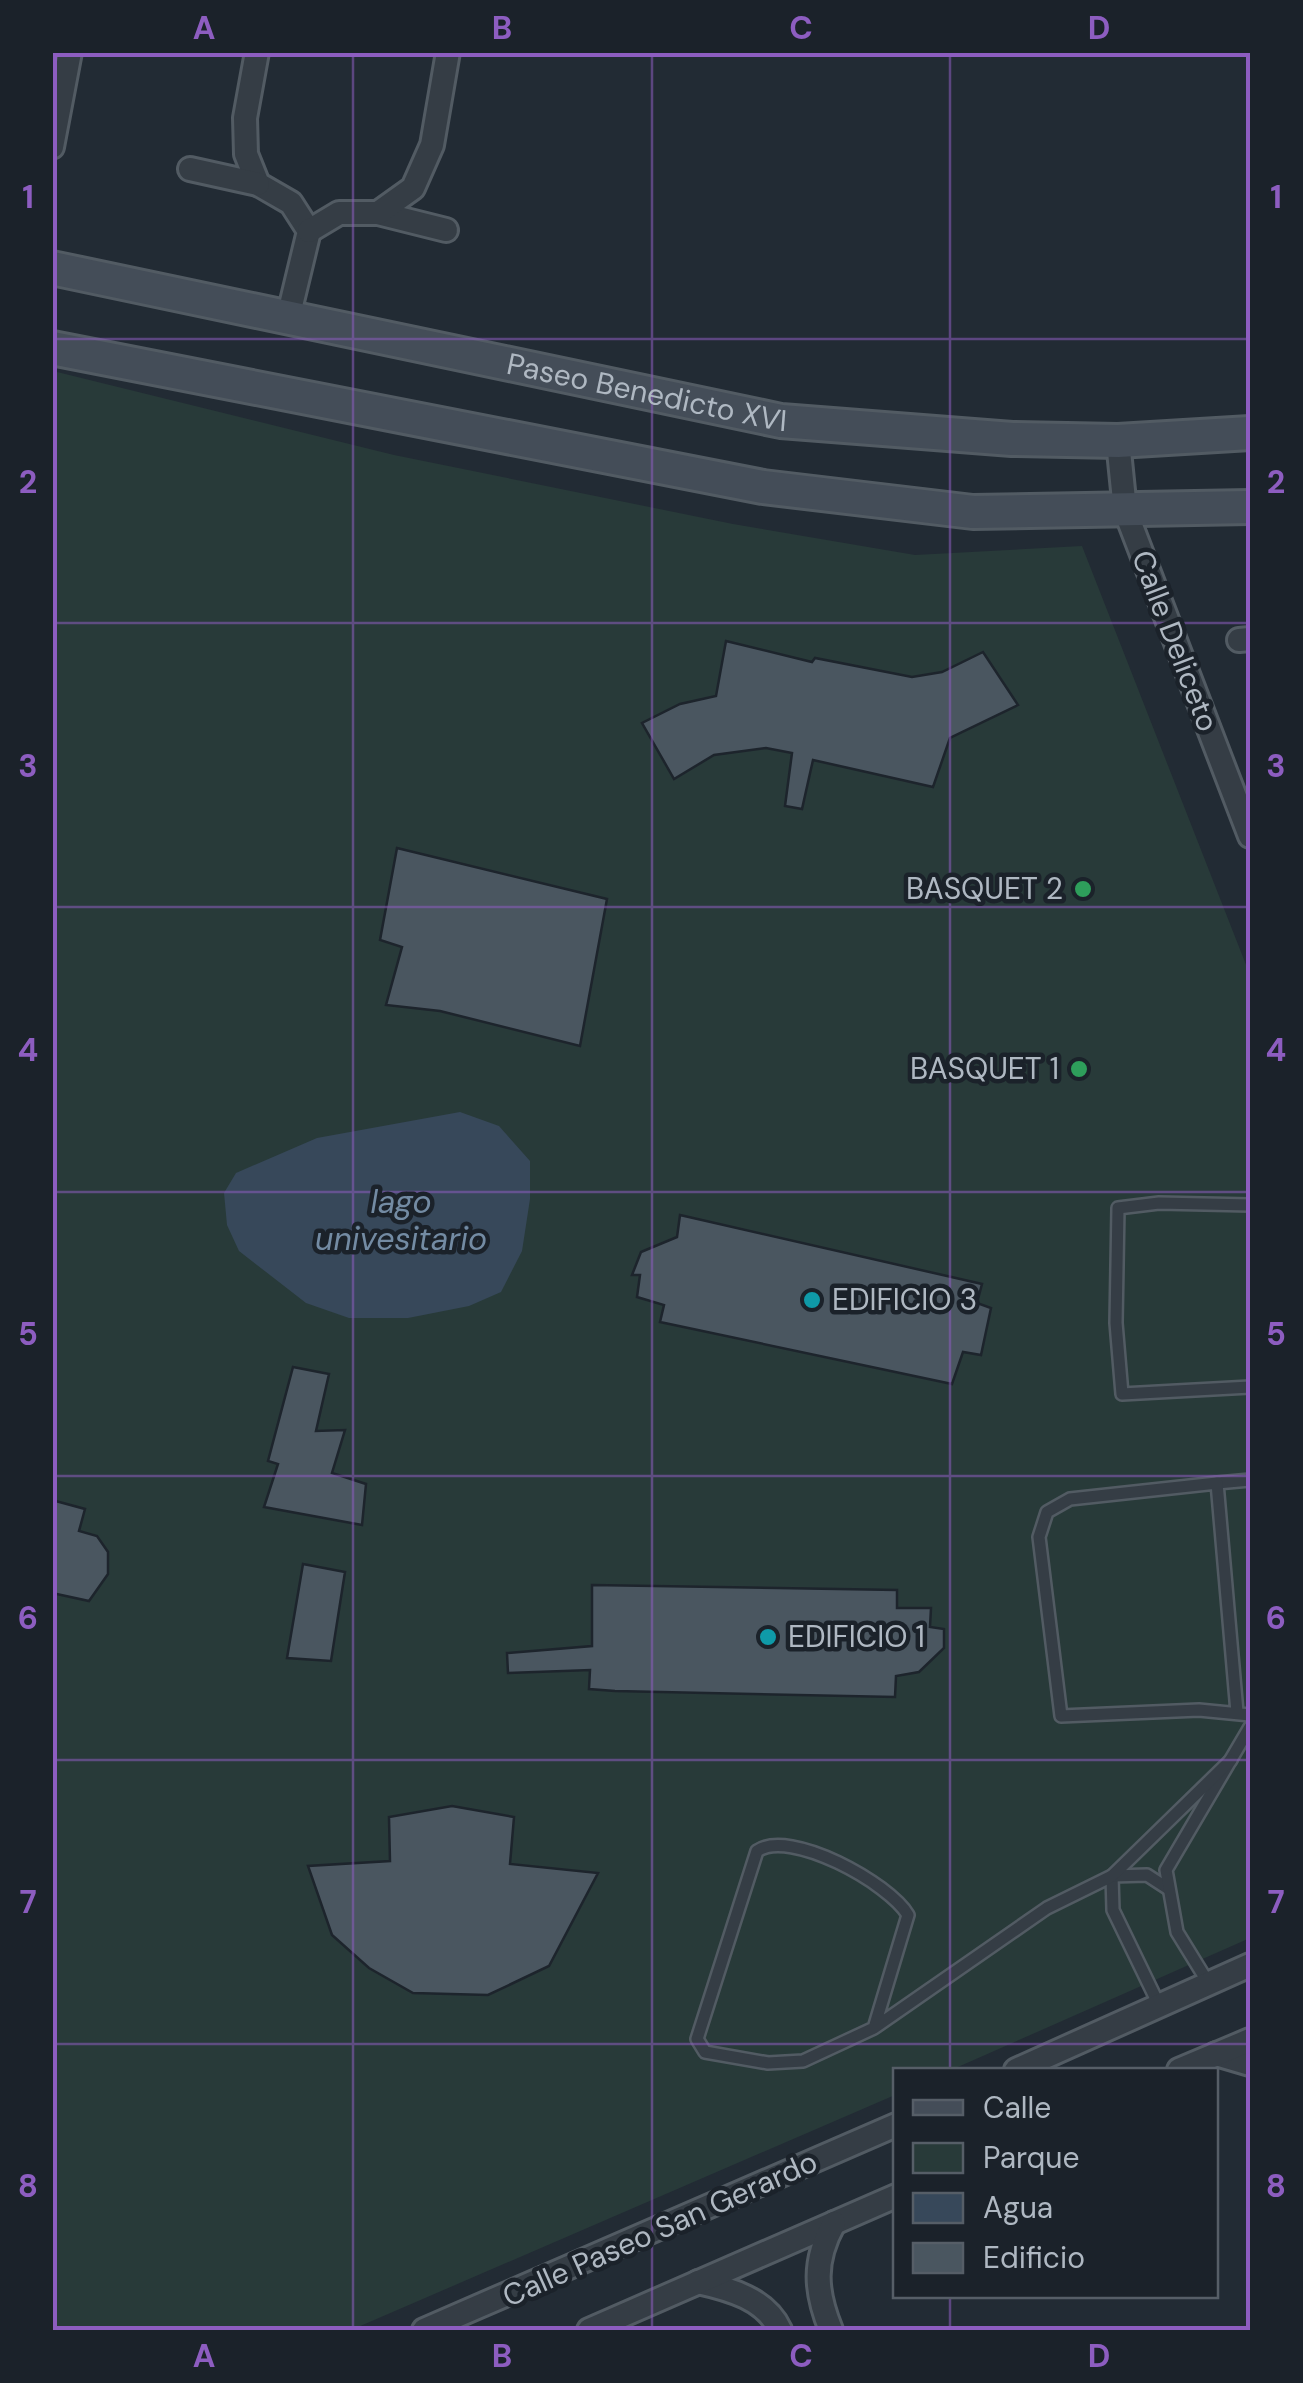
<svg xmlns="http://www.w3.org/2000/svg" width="1303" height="2383" viewBox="0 0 1303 2383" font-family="'DM Sans',sans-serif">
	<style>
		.green { fill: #283a39 }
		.water { fill: #37485a }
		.building { fill: #4a5660; stroke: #1d242c; stroke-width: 2.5 }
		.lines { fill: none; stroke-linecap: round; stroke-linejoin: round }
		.lane-casing { stroke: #525b63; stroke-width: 16 }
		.street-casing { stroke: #525b63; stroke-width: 28 }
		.secondary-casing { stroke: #525b63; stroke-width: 38 }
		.lane { stroke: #353d45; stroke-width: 11 }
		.street { stroke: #353d45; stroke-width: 22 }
		.secondary { stroke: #444d58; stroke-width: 32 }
		.grid { fill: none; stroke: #8d5dc0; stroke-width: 2.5; stroke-opacity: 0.55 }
		.leisure-dot { fill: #2e9e5b; stroke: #1b222a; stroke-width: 4 }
		.culture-dot { fill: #0f9aa8; stroke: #1b222a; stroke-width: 4 }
		.labels { text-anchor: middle; stroke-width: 9; stroke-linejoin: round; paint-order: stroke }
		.street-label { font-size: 30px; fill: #afb8c2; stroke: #1b222a }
		.poi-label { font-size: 30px; fill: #afb8c2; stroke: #1b222a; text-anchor: end }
		.water-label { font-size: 32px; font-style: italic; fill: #738ba3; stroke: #1b222a }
		.neatline { fill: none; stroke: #8d5dc0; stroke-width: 4 }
		.grid-label { font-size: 32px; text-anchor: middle; font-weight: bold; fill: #8d5dc0 }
	</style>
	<rect width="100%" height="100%" fill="#222b34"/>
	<!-- green -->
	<path class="green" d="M53,371L394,455L733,524L915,555L1082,546L1250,975V1938L951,2070H896L895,2095L351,2330H53Z"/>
	<!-- water -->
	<path class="water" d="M460,1112L499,1126L530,1161V1199L522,1251L501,1292L469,1306L408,1318H349L306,1303L239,1251L227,1225L224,1193L236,1173L317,1138Z"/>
	<!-- building -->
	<g class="building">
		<path d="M726,641L812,662L815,658L912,677L942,672L983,652L1018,705L950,738L933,787L813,760L802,809L785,806L792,753L766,748L714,755L674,779L642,723L680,704L716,696Z"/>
		<path d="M397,848L607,899L580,1046L440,1011L386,1005L402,947L380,940Z"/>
		<path d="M680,1215L982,1284L977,1303L991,1308L981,1355L963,1352L952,1384L660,1322L664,1305L637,1297L640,1275H632L641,1252L677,1237Z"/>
		<path d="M293,1367L329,1374L316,1431L345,1430L332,1473L366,1484L362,1525L264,1507L278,1464L268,1461Z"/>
		<path d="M52,1500L85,1509L79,1531L97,1536L108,1552V1574L89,1601L52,1593Z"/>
		<path d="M303,1564L345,1572L331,1661L287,1658Z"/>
		<path d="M592,1585L897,1590V1608H931L930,1627L944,1629V1648L919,1672L896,1676L895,1697L615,1691L589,1689L590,1670L508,1673L507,1653L592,1646Z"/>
		<path d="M452,1806L514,1817L510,1864L598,1873L549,1966L488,1995L413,1993L369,1968L332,1935L308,1866L390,1861L389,1817Z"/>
	</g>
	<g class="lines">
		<!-- lane casing -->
		<g class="lane-casing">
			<g id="lane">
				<path d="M1250,1205L1159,1203L1118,1208L1116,1323L1122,1394L1250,1387"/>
				<path d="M1217,1483L1250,1480"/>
				<path d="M1237,1712L1217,1483L1070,1499L1047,1512L1039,1537L1061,1716L1199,1710L1250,1715"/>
				<path d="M1112,1876L1113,1910L1159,2005"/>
				<path d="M1112,1876L1147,1875L1167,1888"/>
				<path d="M1209,1984L1177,1932L1166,1870L1250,1727"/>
				<path d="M874,2028L908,1915C889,1883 790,1828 757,1851L697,2039L705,2052L768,2063L803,2061L874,2028L1047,1908L1112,1876L1231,1760"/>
			</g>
		</g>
		<!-- street casing -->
		<g class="street-casing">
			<g id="street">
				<path d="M257,52L245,118L246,154L258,184L291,203L309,231L288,318"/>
				<path d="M52,147L70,52"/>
				<path d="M190,169L258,184"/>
				<path d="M378,213L446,230"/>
				<path d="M309,231L339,213H378L413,188L432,145L448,52"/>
				<path d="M1118,441L1125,510L1250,836"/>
				<path d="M1239,640L1250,639"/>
				<path d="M1216,2054L1250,2064"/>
				<path d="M1016,2070L1250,1965"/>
				<path d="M1179,2070L1250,2040"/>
				<path d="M698,2282C730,2289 766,2299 780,2330"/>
				<path d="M424,2330L896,2125"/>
				<path d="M589,2330L896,2196"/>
				<path d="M831,2330C815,2291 813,2261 834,2223"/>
			</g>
		</g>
		<!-- secondary casing -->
		<g class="secondary-casing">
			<g id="secondary">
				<path id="s1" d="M52,268L781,421L1012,439L1118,441L1250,433"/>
				<path d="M52,348L763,487L973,512L1250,507"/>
			</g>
		</g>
		<!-- lane -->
		<use href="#lane" class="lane"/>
		<!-- street -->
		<use href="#street" class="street"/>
		<!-- secondary -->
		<use href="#secondary" class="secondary"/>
	</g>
	<!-- grid -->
	<path class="grid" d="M353,52V2330M652,52V2330M950,52V2070M52,339H1250M52,623H1250M52,907H1250M52,1192H1250M52,1476H1250M52,1760H1250M52,2044H1250M950,2296V2330"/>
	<!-- markers -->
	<g class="leisure-dot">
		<circle cx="1083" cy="889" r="10"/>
		<circle cx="1079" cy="1069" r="10"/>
	</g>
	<g class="culture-dot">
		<circle cx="812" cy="1300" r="10"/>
		<circle cx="768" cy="1637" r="10"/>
	</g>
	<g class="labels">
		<!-- street labels -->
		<g class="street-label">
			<text dy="10" stroke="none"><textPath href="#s1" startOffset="608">Paseo Benedicto XVI</textPath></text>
			<text transform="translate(1175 641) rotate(69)" y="10">Calle Deliceto</text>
			<text transform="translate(660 2229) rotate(-24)" y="10">Calle Paseo San Gerardo</text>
		</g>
		<!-- poi labels -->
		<g class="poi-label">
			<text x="1063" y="899">BASQUET 2</text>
			<text x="1059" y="1079">BASQUET 1</text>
			<text x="832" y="1310" text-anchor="start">EDIFICIO 3</text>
			<text x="788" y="1647" text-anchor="start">EDIFICIO 1</text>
		</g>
		<!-- water labels -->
		<g class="water-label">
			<text x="401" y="1213">lago<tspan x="401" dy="37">univesitario</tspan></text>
		</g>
	</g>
	<!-- border -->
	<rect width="1303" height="2383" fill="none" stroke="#1b222a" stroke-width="110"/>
	<!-- legend -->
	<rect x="893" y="2068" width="325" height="230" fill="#1b222a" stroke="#565e67" stroke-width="2.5"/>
	<rect x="913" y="2100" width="50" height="15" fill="#444d58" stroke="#565e67" stroke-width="2.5"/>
	<text x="983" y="2118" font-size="30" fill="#afb8c2">Calle</text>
	<rect x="913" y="2143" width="50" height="30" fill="#283a39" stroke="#565e67" stroke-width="2.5"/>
	<text x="983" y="2168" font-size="30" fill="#afb8c2">Parque</text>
	<rect x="913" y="2193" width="50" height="30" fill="#37485a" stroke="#565e67" stroke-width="2.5"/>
	<text x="983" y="2218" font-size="30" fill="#afb8c2">Agua</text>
	<rect x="913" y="2243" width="50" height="30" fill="#4a5660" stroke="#565e67" stroke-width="2.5"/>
	<text x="983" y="2268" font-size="30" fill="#afb8c2">Edificio</text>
	<rect x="55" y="55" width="1193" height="2273" class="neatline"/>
	<g class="grid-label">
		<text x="204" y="39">A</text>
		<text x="502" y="39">B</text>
		<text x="801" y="39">C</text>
		<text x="1099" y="39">D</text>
		<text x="28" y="208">1</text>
		<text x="1276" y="208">1</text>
		<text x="28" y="493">2</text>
		<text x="1276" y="493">2</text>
		<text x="28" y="777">3</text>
		<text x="1276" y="777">3</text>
		<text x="28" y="1061">4</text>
		<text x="1276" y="1061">4</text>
		<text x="28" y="1345">5</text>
		<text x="1276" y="1345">5</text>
		<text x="28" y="1629">6</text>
		<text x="1276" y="1629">6</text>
		<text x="28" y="1913">7</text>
		<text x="1276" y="1913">7</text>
		<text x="28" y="2197">8</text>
		<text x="1276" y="2197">8</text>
		<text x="204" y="2367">A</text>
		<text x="502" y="2367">B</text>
		<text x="801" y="2367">C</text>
		<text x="1099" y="2367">D</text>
	</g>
</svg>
